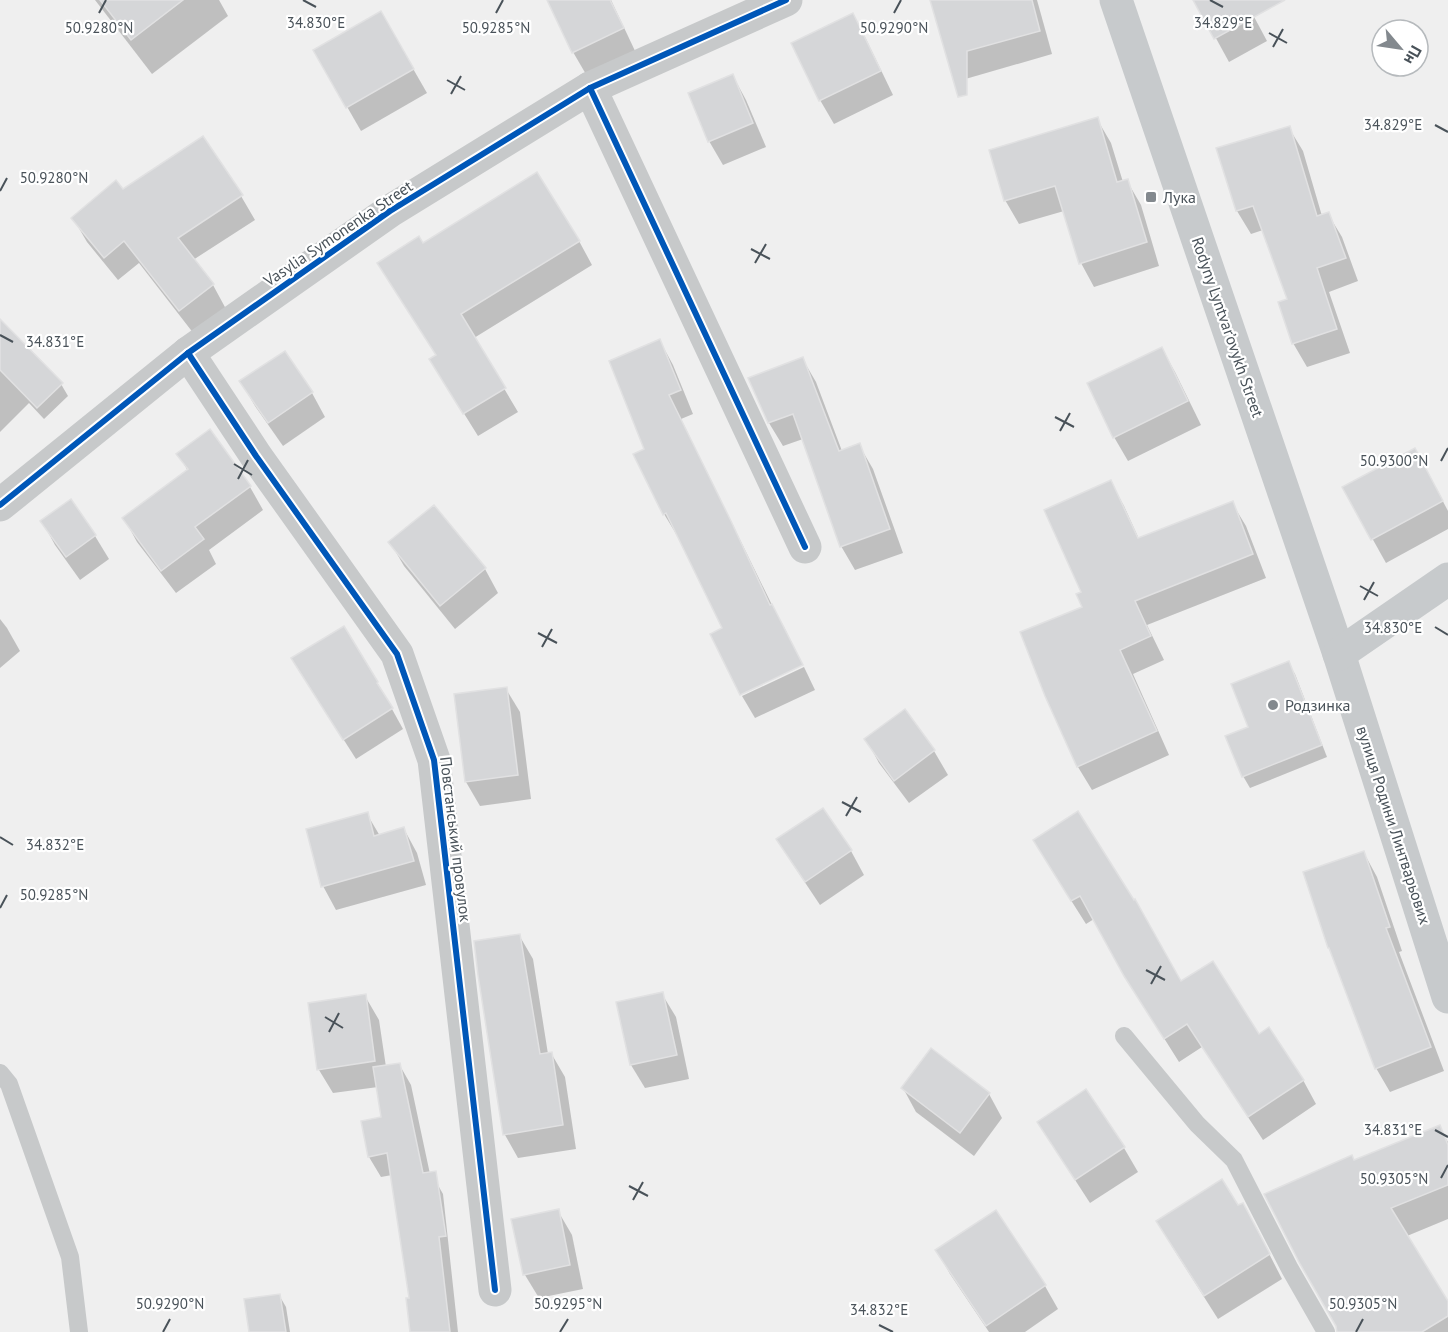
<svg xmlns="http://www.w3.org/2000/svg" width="1448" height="1332" viewBox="0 0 1448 1332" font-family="'PT Sans',sans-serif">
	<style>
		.shadow { fill: #0003 }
		.building { fill: #d5d6d8; stroke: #e1e1e2; stroke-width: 1.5 }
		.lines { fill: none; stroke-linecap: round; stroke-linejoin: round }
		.lane { stroke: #c7c9ca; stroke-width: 18 }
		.street { stroke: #c7c9ca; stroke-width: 33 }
		.secondary { stroke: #c7cacc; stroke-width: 33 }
		.cycleway-casing { stroke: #fff; stroke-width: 10 }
		.cycleway { stroke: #0057b8; stroke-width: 6 }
		.ticks { fill: none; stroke: #495259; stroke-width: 2 }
		.poi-dot { fill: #83898e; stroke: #fff; stroke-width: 2 }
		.labels { text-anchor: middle; stroke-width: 4.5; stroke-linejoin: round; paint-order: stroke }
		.poi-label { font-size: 16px; fill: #495259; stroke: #fff; text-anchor: start }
		.street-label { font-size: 16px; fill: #495259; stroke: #fff }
		.ticks-label { font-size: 15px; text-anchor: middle; fill: #495259; stroke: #fff; stroke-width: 4.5; stroke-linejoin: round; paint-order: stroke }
	</style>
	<rect width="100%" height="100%" fill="#efefef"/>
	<!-- shadow -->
	<g class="shadow">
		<path d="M95,0H219L228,16L152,74Z"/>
		<path d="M548,0H611L636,53L587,76L573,52Z"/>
		<path d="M940,0H1037L1052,54L962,80Z"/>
		<path d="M1195,0H1245L1267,41L1229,62Z"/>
		<path d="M381,13L427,93L361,131L315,51Z"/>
		<path d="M853,15L866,39L893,95L834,124L820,100Z"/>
		<path d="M733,76L746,100L766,147L723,165L709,141Z"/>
		<path d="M1097,119L1111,143L1123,182L1127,181L1141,205L1159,266L1094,287L1081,263L1064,211L1019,224L1005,200Z"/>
		<path d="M1289,128L1303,151L1322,216L1328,214L1342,237L1358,281L1329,292L1350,353L1307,367L1293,343L1289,300L1263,230L1251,234L1237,211L1218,149Z"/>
		<path d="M123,191L241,196L255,220L193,260L213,285L226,309L194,334L139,263L118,280L87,242L73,218Z"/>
		<path d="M579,241L592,265L474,338L518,412L478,436L445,383L437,356L423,245Z"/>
		<path d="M0,321L61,384L68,396L44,419L29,403L0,432Z"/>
		<path d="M660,341L673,365L693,414L681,419L772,605L785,629L802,664L724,629L679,537H678L664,514L646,450Z"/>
		<path d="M1162,349L1175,372L1201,425L1128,461L1114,437L1089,384Z"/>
		<path d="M285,353L312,393L325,417L283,446L255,406L241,382Z"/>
		<path d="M802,358L816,382L842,451L859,445L873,469L903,553L855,570L841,546L803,439L783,446L769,423L750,378Z"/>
		<path d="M178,454L250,487L263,510L209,550L216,564L176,593L137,542L124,518L188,471Z"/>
		<path d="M1428,473L1448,511V529L1386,563L1344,488Z"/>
		<path d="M1111,482L1124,506L1139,539L1232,503L1246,526L1266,578L1147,625L1164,660L1133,674L1169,755L1092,790L1078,767L1046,696L1084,608L1083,593Z"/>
		<path d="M71,501L95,536L109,559L80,580L55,545L42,521Z"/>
		<path d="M390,542L485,569L498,593L455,629L404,566Z"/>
		<path d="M0,619L7,628L20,651L0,668Z"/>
		<path d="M1288,663L1295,674L1327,757L1250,788L1243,776Z"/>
		<path d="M804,667L815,690L755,718L742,696Z"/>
		<path d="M305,679L377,682L403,729L356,759Z"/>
		<path d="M506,689L520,712L531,799L480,806L466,782L455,695Z"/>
		<path d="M905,711L934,751L948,775L909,803L879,763L866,739Z"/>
		<path d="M823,810L851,851L864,875L820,905L792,863L778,840Z"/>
		<path d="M367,814L380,836L404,829L417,853L426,885L336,910L323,886Z"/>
		<path d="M1364,853L1377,877L1402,951L1399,952L1444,1071L1390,1092L1376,1068Z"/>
		<path d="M1048,864L1181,983L1258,1036L1303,1080L1316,1104L1263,1140L1202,1047L1179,1062L1140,1000L1094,919L1086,924Z"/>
		<path d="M519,935L533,959L548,1054L551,1053L565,1077L576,1149L518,1158L505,1135Z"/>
		<path d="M662,994L676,1017L689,1079L645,1088L631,1065Z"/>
		<path d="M365,996L379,1020L386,1067L399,1064L411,1085L430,1174L431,1173L443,1194L458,1332H411V1299L392,1175L381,1177L369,1157L383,1118L378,1087L333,1093L319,1070Z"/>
		<path d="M903,1088L989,1094L1002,1118L974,1156L916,1112Z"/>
		<path d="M1086,1091L1124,1148L1138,1172L1090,1203L1053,1146L1039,1122Z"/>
		<path d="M1439,1127L1448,1142V1219L1407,1236L1448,1304V1332H1338L1354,1161Z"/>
		<path d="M558,1211L572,1235L583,1289L539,1298L525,1275Z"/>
		<path d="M1256,1228L1282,1279L1218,1319L1171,1245Z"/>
		<path d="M937,1251L1045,1286L1058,1309L1025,1332H989L950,1274Z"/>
		<path d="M279,1295L286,1307L290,1332H251Z"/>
	</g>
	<!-- building -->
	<g class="building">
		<path d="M100,0H183L131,40Z"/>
		<path d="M547,0H610L624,28L572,53Z"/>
		<path d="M930,0H1032L1040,31L967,51V95L958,97Z"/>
		<path d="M1193,0H1285L1214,39Z"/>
		<path d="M381,11L414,69L346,108L313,50Z"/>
		<path d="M853,13L881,71L819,101L791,43Z"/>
		<path d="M733,74L753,123L708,142L688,93Z"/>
		<path d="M1098,117L1117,182L1128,179L1147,242L1079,264L1055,186L1004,201L989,150Z"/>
		<path d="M1290,126L1317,216L1329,212L1346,258L1317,268L1337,329L1292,344L1278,302L1287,299L1253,206L1236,211L1216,148Z"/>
		<path d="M203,136L243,195L178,238L214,284L179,311L124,241L104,258L71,218L116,180L123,189Z"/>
		<path d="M537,172L580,241L461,314L506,388L463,414L429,359L436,355L377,263L419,236L423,243Z"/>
		<path d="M0,319L63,383L37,408L0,370Z"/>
		<path d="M660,339L681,390L669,395L731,521L770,605L772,604L803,665L740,695L710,634L722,628L666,513L663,515L633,454L644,449L609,361Z"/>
		<path d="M1162,347L1188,401L1113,438L1087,383Z"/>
		<path d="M285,351L313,392L268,423L239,381Z"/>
		<path d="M803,357L839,451L860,443L890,529L840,547L793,414L768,423L748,378Z"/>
		<path d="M210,429L251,486L195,527L204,539L161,571L122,518L188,469L176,454Z"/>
		<path d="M1415,448L1443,501L1371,540L1342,487Z"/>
		<path d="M1111,480L1138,538L1233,501L1253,554L1135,601L1151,636L1120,650L1157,731L1077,767L1045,696L1020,632L1082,607L1076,594L1081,592L1044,510Z"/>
		<path d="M71,499L96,535L66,557L40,521Z"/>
		<path d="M434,505L486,568L440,606L388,542Z"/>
		<path d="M344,626L378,682L377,683L393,708L343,740L291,658Z"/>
		<path d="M1289,661L1322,745L1242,777L1225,736L1248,727L1231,684Z"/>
		<path d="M507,687L518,775L465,782L454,694Z"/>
		<path d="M905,709L935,750L894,781L864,739Z"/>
		<path d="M823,808L852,850L805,882L776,839Z"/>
		<path d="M1078,811L1134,900L1135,899L1181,981L1213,961L1259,1034L1269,1027L1304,1080L1248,1117L1187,1024L1164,1039L1124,976L1080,896L1071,901L1033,840Z"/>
		<path d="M368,812L374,836L404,827L414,861L321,887L306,829Z"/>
		<path d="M1364,851L1390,927L1386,928L1431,1047L1375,1069L1329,948H1328L1303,872Z"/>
		<path d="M520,934L540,1054L552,1052L563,1125L503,1135L478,975L474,941Z"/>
		<path d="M663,992L677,1055L630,1065L616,1002Z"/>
		<path d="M366,994L375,1061L317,1070L308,1003Z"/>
		<path d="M931,1048L990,1093L960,1133L901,1088Z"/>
		<path d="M400,1063L423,1173L436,1171L446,1236L439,1237L450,1332H410L406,1298H409L387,1153L368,1157L361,1121L381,1117L373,1067Z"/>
		<path d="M1086,1089L1125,1147L1075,1180L1037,1122Z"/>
		<path d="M1440,1125L1448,1145V1185L1391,1208L1448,1301V1316L1422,1332H1337L1336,1326L1300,1264L1264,1194L1352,1155L1354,1160Z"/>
		<path d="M1222,1179L1238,1205L1243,1203L1270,1254L1204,1296L1156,1221Z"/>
		<path d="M559,1209L570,1265L523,1275L511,1219Z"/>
		<path d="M996,1210L1046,1285L986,1326L935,1250Z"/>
		<path d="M280,1294L286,1332H249L244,1299Z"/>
	</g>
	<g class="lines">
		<!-- lane -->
		<g class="lane">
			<path d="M1124,1036L1197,1124L1234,1160L1290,1269L1326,1332"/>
			<path d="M0,1073L9,1084L70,1257L79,1332"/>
		</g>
		<!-- street -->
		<g class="street">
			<path d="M590,88L805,547"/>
			<path d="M188,353L256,456L397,654L434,760L495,1290"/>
			<path d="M0,505L188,353L390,211L590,88L786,0"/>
		</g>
		<!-- secondary -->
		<g class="secondary">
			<path d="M1116,0L1339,654L1448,997"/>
			<path d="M1339,654L1448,579"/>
		</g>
		<!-- cycleway casing -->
		<g class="cycleway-casing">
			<g id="cycleway">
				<path d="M590,88L805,547"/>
				<path d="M188,353L256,456L397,654L434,760L495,1290"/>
				<path d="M0,505L188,353L390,211L590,88L786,0"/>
			</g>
		</g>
		<!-- cycleway -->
		<use href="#cycleway" class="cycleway"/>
	</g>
	<!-- ticks -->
	<path class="ticks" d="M303,0L316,7M1210,0L1223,7M99,13L106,0M496,13L503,0M894,13L901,0M1269,33L1287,43M1273,47L1283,29M447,80L465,90M451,94L461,76M1435,125L1448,132M0,191L7,178M751,249L770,259M755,263L766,244M0,335L13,342M1055,417L1074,427M1060,431L1070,413M1441,461L1448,448M234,464L252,475M238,479L248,460M1360,586L1378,596M1364,600L1374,582M1435,627L1448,635M538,633L557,643M542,647L552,629M842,802L861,812M846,816L857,797M0,837L13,845M0,908L7,895M1146,970L1165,980M1151,984L1161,966M325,1017L343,1028M329,1032L339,1013M1435,1130L1448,1137M1441,1178L1448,1165M629,1186L648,1196M633,1200L643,1182M879,1325L893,1332M163,1332L170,1319M560,1332L568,1319M1356,1332L1363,1319"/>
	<!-- markers -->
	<g class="poi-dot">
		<rect x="1145" y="191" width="12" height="12" rx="3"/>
		<circle cx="1273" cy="705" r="6"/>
	</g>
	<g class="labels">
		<!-- poi labels -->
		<g class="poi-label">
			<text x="1163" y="203">Лука</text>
			<text x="1285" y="711">Родзинка</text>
		</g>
		<!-- street labels -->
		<g class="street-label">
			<text transform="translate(338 233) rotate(-34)" y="6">Vasylia Symonenka Street</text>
			<text transform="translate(1228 327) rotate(71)" y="6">Rodyny Lyntvar’ovykh Street</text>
			<text transform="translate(1394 825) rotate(72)" y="6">вулиця Родини Линтварьових</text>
			<text transform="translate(456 839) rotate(83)" y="6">Повстанський провулок</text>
		</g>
	</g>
	<g class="ticks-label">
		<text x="316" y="28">34.830°E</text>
		<text x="1223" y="28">34.829°E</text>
		<text x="99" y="33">50.9280°N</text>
		<text x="496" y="33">50.9285°N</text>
		<text x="894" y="33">50.9290°N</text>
		<text x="1393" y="130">34.829°E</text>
		<text x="54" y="183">50.9280°N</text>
		<text x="55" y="347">34.831°E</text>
		<text x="1394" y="466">50.9300°N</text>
		<text x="1393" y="633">34.830°E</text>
		<text x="55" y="850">34.832°E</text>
		<text x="54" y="900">50.9285°N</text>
		<text x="1393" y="1135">34.831°E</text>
		<text x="1394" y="1184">50.9305°N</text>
		<text x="170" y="1309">50.9290°N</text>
		<text x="568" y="1309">50.9295°N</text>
		<text x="1363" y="1309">50.9305°N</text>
		<text x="879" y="1315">34.832°E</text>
	</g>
	<!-- north arrow -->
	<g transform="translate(1400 48) rotate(119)"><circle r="28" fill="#ffffff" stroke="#b6babd" stroke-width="1.5"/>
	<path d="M0-4.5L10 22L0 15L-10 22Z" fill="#83898e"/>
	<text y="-9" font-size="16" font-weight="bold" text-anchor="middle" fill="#495259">Пн</text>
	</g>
</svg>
